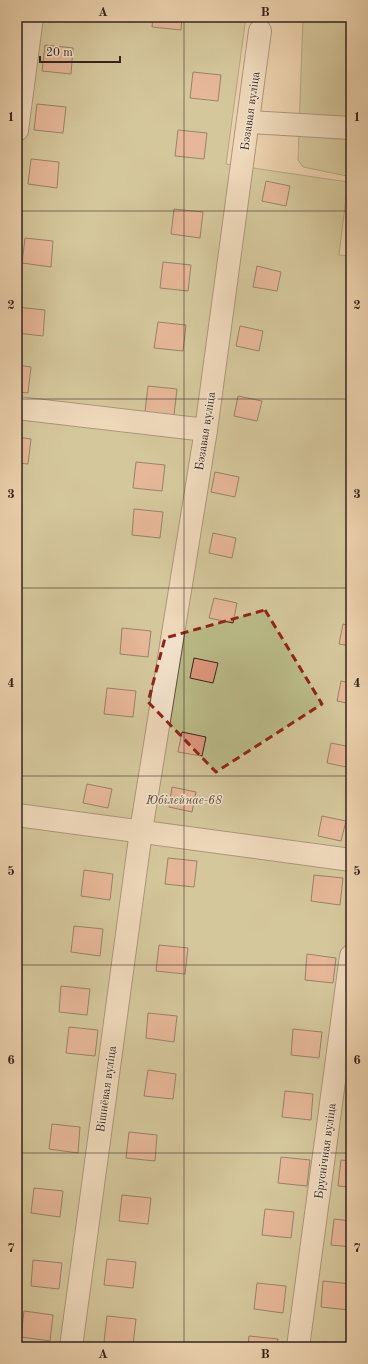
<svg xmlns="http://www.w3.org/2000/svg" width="368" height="1364" viewBox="0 0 368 1364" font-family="'Old Standard TT',serif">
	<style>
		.green { fill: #babb88; stroke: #776f52 }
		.building { fill: #e0987f; stroke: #34231c }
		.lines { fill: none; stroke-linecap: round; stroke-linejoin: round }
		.minor-casing { stroke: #624e40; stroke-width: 24 }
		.minor { stroke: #f2e1ca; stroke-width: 22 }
		.marked { fill: none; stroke: #8f2418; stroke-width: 3; stroke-dasharray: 8 5; stroke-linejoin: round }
		.grid { fill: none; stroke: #34231c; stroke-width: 1; stroke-opacity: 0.55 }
		.labels { text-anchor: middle; stroke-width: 3; stroke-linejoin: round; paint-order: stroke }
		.street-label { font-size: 12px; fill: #34231c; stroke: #f2e1ca }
		.park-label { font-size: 12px; font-style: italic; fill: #564937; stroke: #f2e1ca }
		.neatline { fill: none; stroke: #34231c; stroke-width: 1.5 }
		.grid-label { font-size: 13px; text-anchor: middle; font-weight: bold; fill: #34231c }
	</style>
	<rect width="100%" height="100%" fill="#ebd1ad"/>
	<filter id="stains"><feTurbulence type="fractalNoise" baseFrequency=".005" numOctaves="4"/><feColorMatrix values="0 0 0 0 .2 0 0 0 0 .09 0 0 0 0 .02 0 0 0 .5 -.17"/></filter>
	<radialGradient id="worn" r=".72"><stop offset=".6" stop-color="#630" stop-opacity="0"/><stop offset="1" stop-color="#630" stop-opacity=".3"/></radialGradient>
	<!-- green -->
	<g class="green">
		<path d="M17,17H246L226,164L348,182L339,255L351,256V1347H37L17,1344Z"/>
		<path d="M303,17H351V179L347,176L303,167L298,160Z"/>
	</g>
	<!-- building -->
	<g class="building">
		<path d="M153,17H182L181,30L152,27Z"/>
		<path d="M45,45L73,48L71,74L42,71Z"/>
		<path d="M193,72L221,75L218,101L190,98Z"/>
		<path d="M37,104L66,107L63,133L34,130Z"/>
		<path d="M178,130L207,133L204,159L175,156Z"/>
		<path d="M31,159L59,162L57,188L28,184Z"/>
		<path d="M266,181L290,186L286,206L262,201Z"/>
		<path d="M174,209L203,212L200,238L171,234Z"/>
		<path d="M25,238L53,241L51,267L22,263Z"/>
		<path d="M163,262L191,265L188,291L160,288Z"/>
		<path d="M257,266L281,272L277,291L253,287Z"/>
		<path d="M17,307L45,310L43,336L17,333Z"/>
		<path d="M158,322L186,325L183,351L154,348Z"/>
		<path d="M240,326L263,331L259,351L236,346Z"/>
		<path d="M17,365L31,367L28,393L17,392Z"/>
		<path d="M148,386L177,389L174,415L145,412Z"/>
		<path d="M238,396L262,401L257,421L234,416Z"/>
		<path d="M17,437L31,439L28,464L17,463Z"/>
		<path d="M136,462L165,465L162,491L133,488Z"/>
		<path d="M215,472L239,477L235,497L211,492Z"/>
		<path d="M134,509L163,512L160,538L132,535Z"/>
		<path d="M213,533L236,538L232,558L209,553Z"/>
		<path d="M214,598L237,603L233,623L209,618Z"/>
		<path d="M343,624L351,626V646L339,644Z"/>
		<path d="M122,628L151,631L148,657L120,654Z"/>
		<path d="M194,658L218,663L213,683L190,678Z"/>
		<path d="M341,681L351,683V704L337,701Z"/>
		<path d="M107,688L136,691L133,717L104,714Z"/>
		<path d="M182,732L206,737L202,756L178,752Z"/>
		<path d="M331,743L351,747V768L327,763Z"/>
		<path d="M87,784L112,789L108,808L83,803Z"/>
		<path d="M172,787L196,792L192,812L169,807Z"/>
		<path d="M322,816L346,821L341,841L318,836Z"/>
		<path d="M168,858L197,861L194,887L165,884Z"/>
		<path d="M84,870L113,874L110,900L81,896Z"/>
		<path d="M314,875L343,878L340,905L311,901Z"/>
		<path d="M74,926L103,929L100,956L71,952Z"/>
		<path d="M159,945L188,948L185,974L156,971Z"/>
		<path d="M307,954L336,958L333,983L305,980Z"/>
		<path d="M61,986L90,989L87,1015L59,1012Z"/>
		<path d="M148,1013L177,1016L174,1042L146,1038Z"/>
		<path d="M69,1027L98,1030L95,1056L66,1053Z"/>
		<path d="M293,1029L322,1032L319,1058L291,1055Z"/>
		<path d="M148,1070L176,1074L173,1099L144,1096Z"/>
		<path d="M285,1091L313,1094L311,1120L282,1117Z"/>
		<path d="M351,1102V1125L348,1124Z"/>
		<path d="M52,1124L80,1127L78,1153L49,1149Z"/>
		<path d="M129,1132L157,1135L155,1161L126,1158Z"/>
		<path d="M281,1157L310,1160L307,1186L278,1183Z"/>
		<path d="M341,1160L351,1161V1187L338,1186Z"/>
		<path d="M34,1188L63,1191L60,1217L31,1213Z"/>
		<path d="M122,1195L151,1198L148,1224L119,1221Z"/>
		<path d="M265,1209L294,1212L291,1238L262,1235Z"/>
		<path d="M334,1219L351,1221V1247L331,1245Z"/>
		<path d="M107,1259L136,1262L133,1288L104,1285Z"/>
		<path d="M33,1260L62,1263L59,1289L31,1286Z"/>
		<path d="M323,1281L351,1284L349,1310L321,1307Z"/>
		<path d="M257,1283L286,1286L283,1313L254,1309Z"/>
		<path d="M24,1311L53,1315L50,1341L21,1337Z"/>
		<path d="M107,1316L136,1319L133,1345L104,1342Z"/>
		<path d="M249,1336L278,1339L277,1347H248Z"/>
		<path d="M323,1342L351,1346V1347H322Z"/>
	</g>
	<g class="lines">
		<!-- minor casing -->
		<g class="minor-casing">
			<g id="minor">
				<path d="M248,122L351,128"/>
				<path d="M17,130L32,17"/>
				<path d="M17,408L206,430"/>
				<path d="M17,815L351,860"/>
				<path d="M71,1347L141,831L206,430L260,31"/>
				<path d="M298,1347L351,956"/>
			</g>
		</g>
		<!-- minor -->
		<use href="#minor" class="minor"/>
	</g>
	<!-- marked area -->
	<path d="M0 0H368V1364H0ZM265,610L322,704L216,772L148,702L165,638Z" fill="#ebd1ad" fill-opacity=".55" fill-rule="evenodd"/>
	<path class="marked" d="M265,610L322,704L216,772L148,702L165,638Z"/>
	<!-- grid -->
	<path class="grid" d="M184,17V1347M17,211H351M17,399H351M17,588H351M17,776H351M17,965H351M17,1153H351"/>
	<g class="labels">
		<!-- street labels -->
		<g class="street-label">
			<text transform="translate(250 111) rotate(-82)" y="4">Бэзавая вуліца</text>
			<text transform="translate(205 431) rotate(-81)" y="4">Бэзавая вуліца</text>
			<text transform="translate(106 1089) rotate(-82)" y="4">Вішнёвая вуліца</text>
			<text transform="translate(325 1151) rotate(-82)" y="4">Бруснічная вуліца</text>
		</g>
		<!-- park labels -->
		<g class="park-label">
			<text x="184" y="804">Юбілейнае-68</text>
		</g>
	</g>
	<!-- margin -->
	<rect width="368" height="1364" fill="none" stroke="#ebd1ad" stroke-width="44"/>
	<!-- scale -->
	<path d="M40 56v6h80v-6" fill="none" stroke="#34231c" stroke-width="2"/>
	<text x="46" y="56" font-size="12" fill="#34231c" stroke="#f2e1ca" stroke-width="3" paint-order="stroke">20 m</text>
	<rect x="22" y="22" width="324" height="1320" class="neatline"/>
	<g class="grid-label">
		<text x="103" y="16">A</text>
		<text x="265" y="16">B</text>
		<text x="11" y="121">1</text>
		<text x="357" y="121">1</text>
		<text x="11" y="309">2</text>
		<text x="357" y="309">2</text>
		<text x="11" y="498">3</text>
		<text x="357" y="498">3</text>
		<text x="11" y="687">4</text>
		<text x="357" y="687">4</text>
		<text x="11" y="875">5</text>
		<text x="357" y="875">5</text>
		<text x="11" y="1064">6</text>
		<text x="357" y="1064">6</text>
		<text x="11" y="1252">7</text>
		<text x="357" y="1252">7</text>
		<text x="103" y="1358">A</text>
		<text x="265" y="1358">B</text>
	</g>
	<rect width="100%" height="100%" filter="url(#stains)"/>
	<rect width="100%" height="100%" fill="url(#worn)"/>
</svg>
